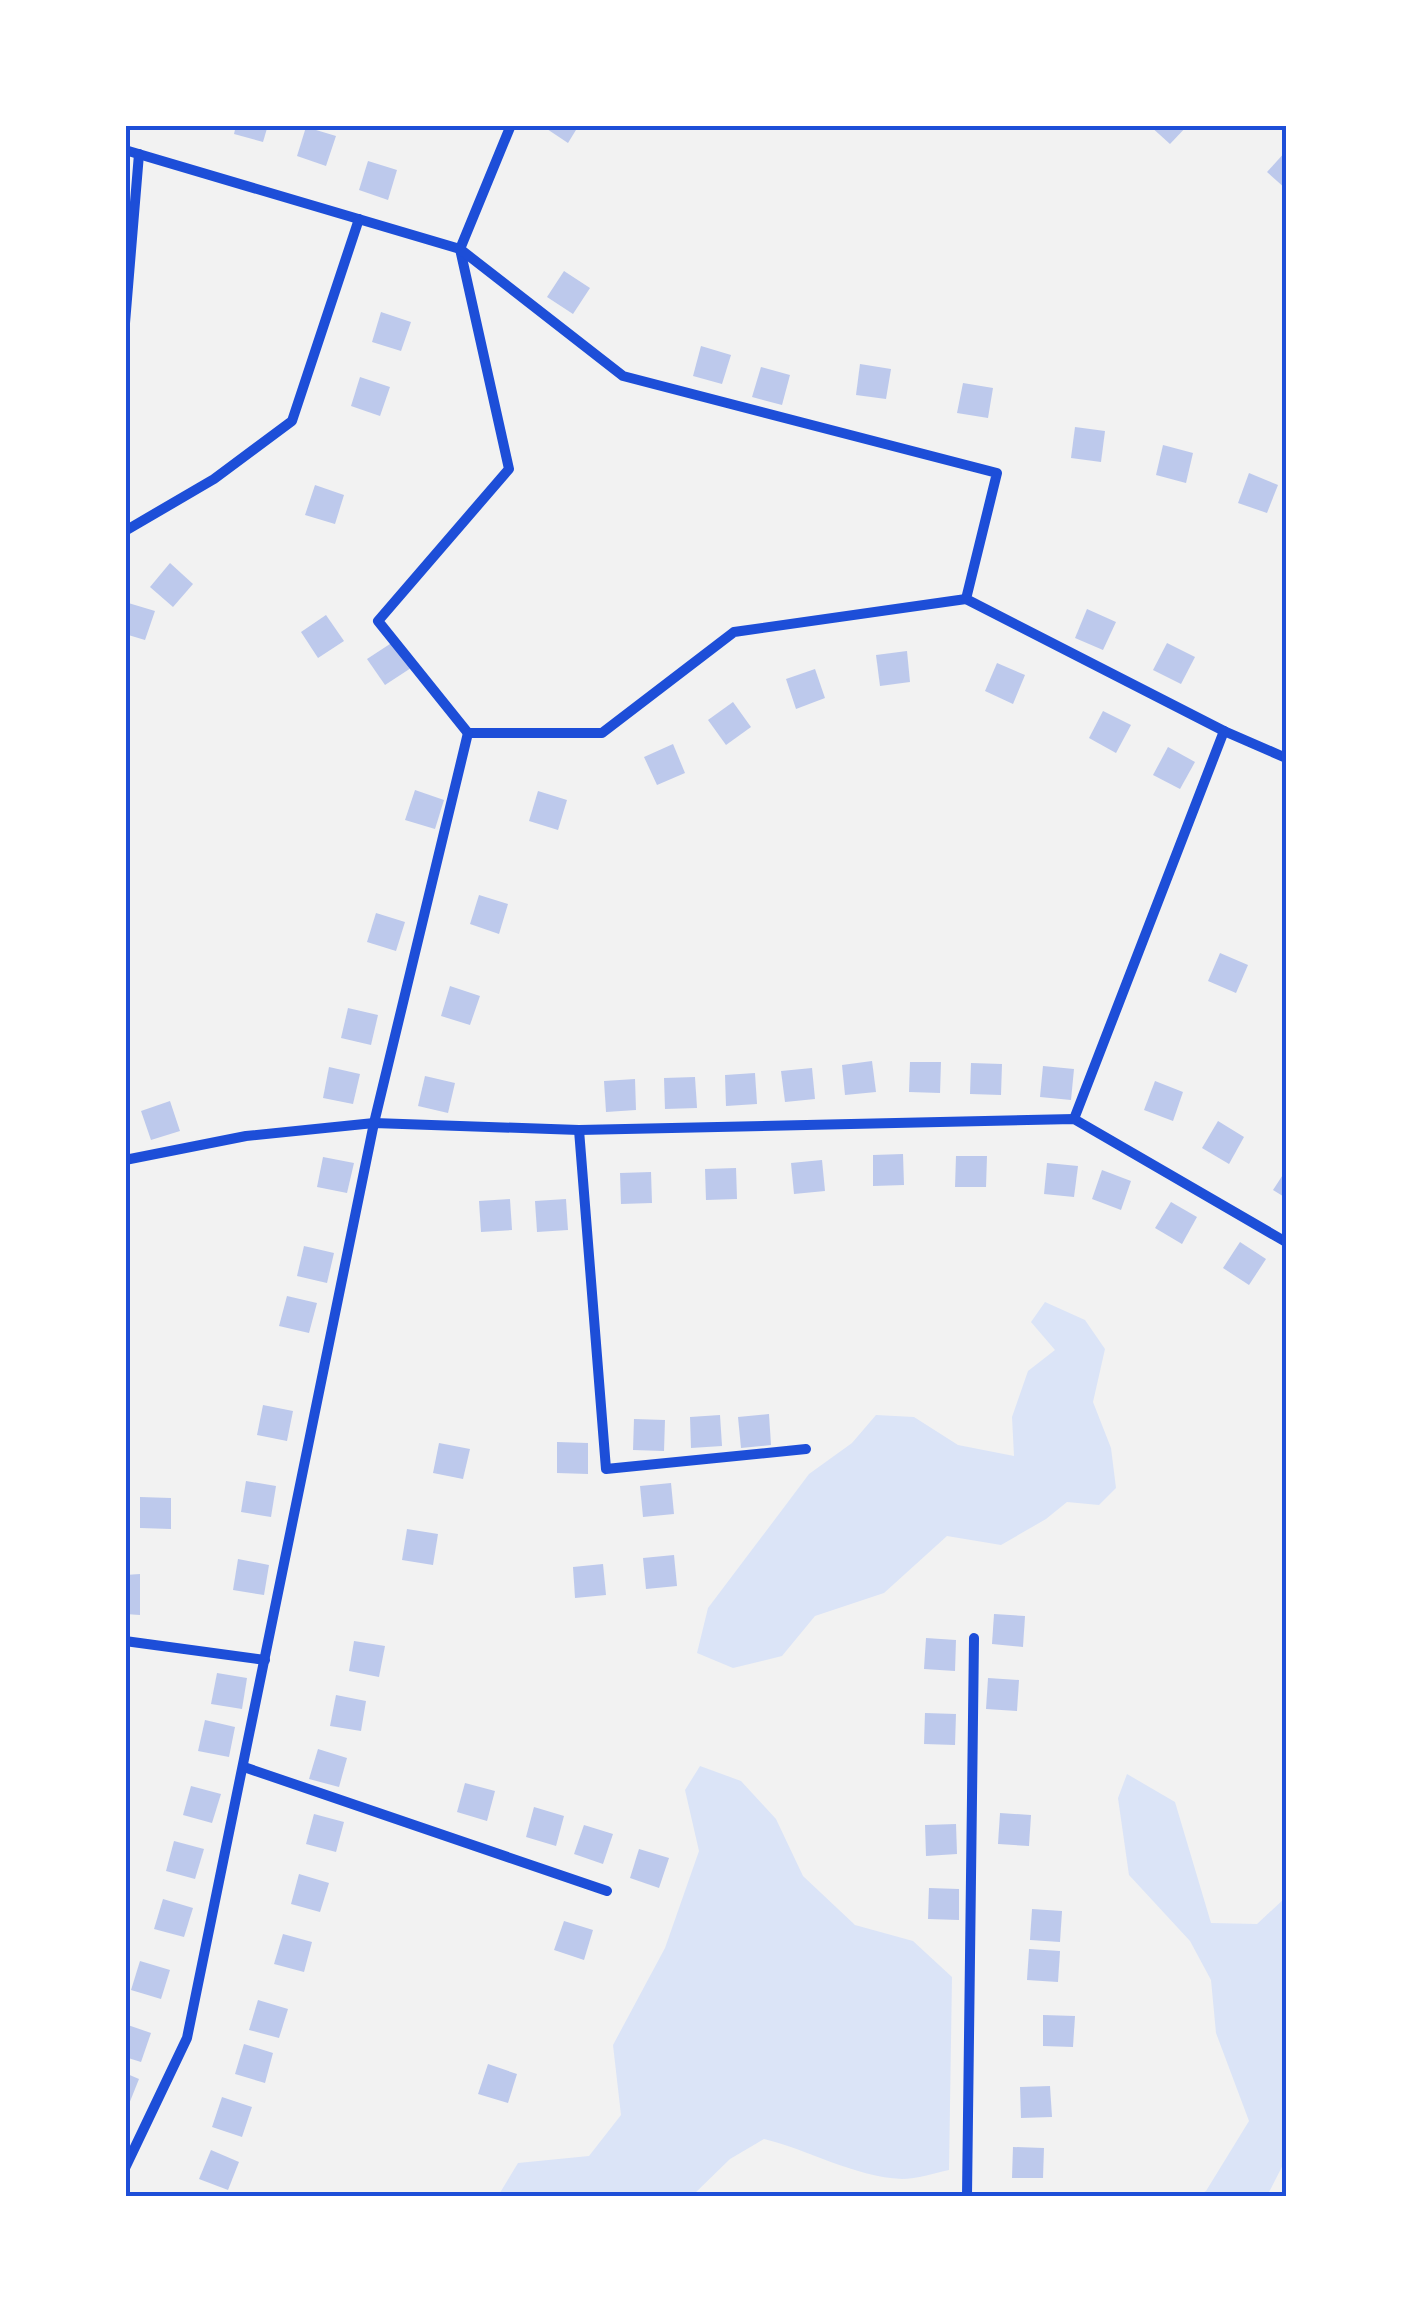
<svg xmlns="http://www.w3.org/2000/svg" width="1411" height="2321" viewBox="0 0 1411 2321" font-family="'Fira Sans',sans-serif">
	<style>
		.green { fill: #dbe4f7 }
		.building { fill: #bdc9ec }
		.lines { fill: none; stroke-linecap: round; stroke-linejoin: round }
		.minor { stroke: #1d4ed8; stroke-width: 10 }
		.neatline { fill: none; stroke: #1d4ed8; stroke-width: 4 }
	</style>
	<rect width="100%" height="100%" fill="#f2f2f2"/>
	<!-- green -->
	<g class="green">
		<path d="M1045,1302L1085,1320L1105,1349L1093,1402L1111,1448L1116,1488L1099,1505L1067,1502L1046,1519L1001,1545L947,1536L884,1593L815,1616L782,1656L733,1668L697,1653L708,1608L782,1510L809,1474L852,1443L876,1415L914,1417L958,1445L1014,1456L1012,1417L1028,1371L1055,1350L1031,1322Z"/>
		<path d="M700,1766L741,1781L776,1819L803,1876L855,1925L913,1941L952,1977L949,2170C934,2173 917,2179 902,2179C855,2177 809,2150 764,2139L730,2159L692,2196H498L518,2163L589,2156L621,2115L613,2045L665,1948L699,1851L685,1790Z"/>
		<path d="M1127,1774L1175,1802L1211,1923L1257,1924L1286,1897V2159L1267,2196H1196L1206,2191L1249,2121L1216,2033L1211,1980L1190,1941L1129,1875L1118,1798Z"/>
	</g>
	<!-- building -->
	<g class="building">
		<path d="M236,125H268L263,142L234,134Z"/>
		<path d="M541,125H579L568,143Z"/>
		<path d="M1149,125H1188L1170,144Z"/>
		<path d="M306,127L336,136L326,166L297,156Z"/>
		<path d="M1286,151V189L1267,172Z"/>
		<path d="M368,161L397,170L388,200L359,190Z"/>
		<path d="M564,271L590,288L573,314L547,297Z"/>
		<path d="M381,312L411,322L401,351L372,342Z"/>
		<path d="M701,346L731,355L722,384L693,376Z"/>
		<path d="M860,364L891,369L886,399L856,395Z"/>
		<path d="M761,367L790,375L782,405L752,397Z"/>
		<path d="M360,377L390,387L380,416L351,406Z"/>
		<path d="M963,383L993,388L988,418L957,413Z"/>
		<path d="M1075,427L1105,431L1101,462L1071,458Z"/>
		<path d="M1163,445L1193,453L1186,483L1156,475Z"/>
		<path d="M1249,473L1278,485L1267,513L1238,503Z"/>
		<path d="M315,485L344,495L335,524L305,515Z"/>
		<path d="M170,563L193,584L173,607L150,587Z"/>
		<path d="M125,602L155,611L145,640L125,634Z"/>
		<path d="M1087,609L1116,622L1103,650L1075,638Z"/>
		<path d="M326,615L344,641L318,658L301,632Z"/>
		<path d="M393,642L411,668L385,685L367,659Z"/>
		<path d="M1167,643L1195,657L1181,684L1153,670Z"/>
		<path d="M907,651L910,682L880,686L876,655Z"/>
		<path d="M997,663L1025,675L1013,704L985,691Z"/>
		<path d="M815,669L825,698L796,709L786,679Z"/>
		<path d="M733,702L751,727L726,745L708,720Z"/>
		<path d="M1103,711L1131,725L1116,753L1089,738Z"/>
		<path d="M673,744L685,773L657,785L644,757Z"/>
		<path d="M1168,747L1195,762L1180,789L1153,775Z"/>
		<path d="M415,790L444,800L435,829L405,820Z"/>
		<path d="M538,791L567,800L558,830L529,821Z"/>
		<path d="M479,895L508,904L499,934L470,924Z"/>
		<path d="M376,913L405,922L396,951L367,942Z"/>
		<path d="M1220,953L1248,965L1236,993L1208,981Z"/>
		<path d="M450,986L480,996L470,1025L441,1016Z"/>
		<path d="M348,1008L378,1015L371,1045L341,1038Z"/>
		<path d="M872,1061L876,1092L845,1095L842,1065Z"/>
		<path d="M910,1062H941L940,1093L909,1092Z"/>
		<path d="M971,1063L1002,1064L1001,1095L970,1094Z"/>
		<path d="M1043,1066L1074,1069L1071,1100L1040,1097Z"/>
		<path d="M329,1067L360,1074L353,1104L323,1098Z"/>
		<path d="M812,1068L815,1099L785,1102L781,1071Z"/>
		<path d="M755,1073L757,1104L726,1106L725,1075Z"/>
		<path d="M425,1076L455,1083L448,1113L418,1106Z"/>
		<path d="M695,1077L697,1108L665,1109L664,1078Z"/>
		<path d="M635,1079L636,1110L606,1112L604,1081Z"/>
		<path d="M1155,1081L1183,1092L1173,1121L1144,1110Z"/>
		<path d="M170,1101L180,1131L151,1140L141,1111Z"/>
		<path d="M1218,1121L1244,1137L1229,1164L1202,1148Z"/>
		<path d="M903,1154L904,1185L873,1186V1155Z"/>
		<path d="M956,1156H987L986,1187H955Z"/>
		<path d="M323,1157L354,1163L347,1193L317,1187Z"/>
		<path d="M822,1160L825,1191L794,1194L791,1163Z"/>
		<path d="M1047,1163L1078,1166L1074,1197L1044,1194Z"/>
		<path d="M736,1168L737,1199L706,1200L705,1169Z"/>
		<path d="M1102,1170L1131,1181L1121,1210L1092,1199Z"/>
		<path d="M1286,1170V1198L1273,1190Z"/>
		<path d="M651,1172L652,1203L621,1204L620,1173Z"/>
		<path d="M510,1199L512,1230L481,1232L479,1201Z"/>
		<path d="M566,1199L568,1230L537,1232L535,1201Z"/>
		<path d="M1171,1202L1197,1217L1182,1244L1155,1228Z"/>
		<path d="M1240,1242L1266,1259L1249,1285L1223,1268Z"/>
		<path d="M304,1246L334,1253L327,1283L297,1276Z"/>
		<path d="M287,1296L317,1303L309,1333L279,1326Z"/>
		<path d="M263,1405L293,1411L287,1441L257,1435Z"/>
		<path d="M769,1414L771,1445L741,1448L738,1417Z"/>
		<path d="M720,1415L722,1446L691,1448L690,1417Z"/>
		<path d="M634,1419L665,1420L664,1451L633,1450Z"/>
		<path d="M557,1442L588,1443V1474L557,1473Z"/>
		<path d="M439,1443L470,1449L463,1479L433,1473Z"/>
		<path d="M246,1481L276,1486L271,1517L241,1512Z"/>
		<path d="M671,1483L674,1514L643,1517L640,1486Z"/>
		<path d="M140,1497L171,1498V1529L140,1528Z"/>
		<path d="M407,1529L438,1534L433,1565L402,1560Z"/>
		<path d="M674,1555L677,1586L646,1589L643,1558Z"/>
		<path d="M238,1559L269,1565L264,1595L233,1590Z"/>
		<path d="M603,1564L606,1595L575,1598L573,1567Z"/>
		<path d="M140,1574V1615L125,1614V1575Z"/>
		<path d="M994,1614L1025,1616L1023,1647L992,1644Z"/>
		<path d="M926,1638L956,1640L955,1671L924,1669Z"/>
		<path d="M354,1641L385,1646L379,1677L349,1671Z"/>
		<path d="M217,1673L247,1678L242,1709L211,1704Z"/>
		<path d="M988,1678L1019,1680L1017,1711L986,1709Z"/>
		<path d="M336,1695L366,1701L361,1731L330,1726Z"/>
		<path d="M925,1713L956,1714L955,1745L924,1744Z"/>
		<path d="M205,1720L235,1727L229,1757L198,1751Z"/>
		<path d="M318,1749L347,1758L339,1787L309,1779Z"/>
		<path d="M465,1783L495,1791L487,1821L457,1812Z"/>
		<path d="M191,1786L221,1794L212,1823L183,1815Z"/>
		<path d="M534,1807L564,1816L556,1846L526,1837Z"/>
		<path d="M1000,1813L1031,1815L1029,1846L998,1844Z"/>
		<path d="M314,1814L344,1822L336,1852L306,1844Z"/>
		<path d="M956,1824L957,1854L926,1856L925,1825Z"/>
		<path d="M584,1825L613,1834L603,1864L574,1854Z"/>
		<path d="M174,1841L204,1849L195,1879L166,1871Z"/>
		<path d="M639,1849L669,1858L659,1888L630,1878Z"/>
		<path d="M299,1874L329,1883L320,1912L291,1904Z"/>
		<path d="M929,1888L959,1889V1920L928,1919Z"/>
		<path d="M163,1899L193,1908L184,1937L154,1929Z"/>
		<path d="M1032,1909L1062,1911L1060,1942L1030,1940Z"/>
		<path d="M564,1921L593,1930L584,1960L554,1950Z"/>
		<path d="M283,1934L312,1942L304,1972L274,1964Z"/>
		<path d="M1029,1949L1060,1951L1058,1982L1027,1980Z"/>
		<path d="M140,1961L170,1970L161,1999L131,1990Z"/>
		<path d="M258,2000L288,2009L279,2038L249,2030Z"/>
		<path d="M1043,2015L1075,2016L1073,2047L1043,2046Z"/>
		<path d="M125,2024L151,2033L141,2062L125,2057Z"/>
		<path d="M244,2044L273,2053L265,2083L235,2074Z"/>
		<path d="M488,2064L517,2074L508,2103L478,2094Z"/>
		<path d="M125,2073L139,2079L125,2114Z"/>
		<path d="M1050,2086L1052,2117L1021,2118L1020,2087Z"/>
		<path d="M222,2097L252,2107L242,2137L212,2127Z"/>
		<path d="M1013,2147L1044,2148L1043,2178H1012Z"/>
		<path d="M211,2150L239,2162L228,2190L199,2179Z"/>
	</g>
	<g class="lines">
		<!-- minor -->
		<g class="minor">
			<path d="M511,125L460,249L509,469L378,621L468,733H602L734,632L966,599"/>
			<path d="M125,150L460,249L623,376L997,473L966,599L1224,731L1286,758"/>
			<path d="M125,323L139,154"/>
			<path d="M125,531L214,479L292,421L359,219"/>
			<path d="M1074,1119L1224,731"/>
			<path d="M579,1130L606,1469L806,1449"/>
			<path d="M125,1160L246,1136L374,1123L579,1130L1074,1119L1286,1242"/>
			<path d="M125,1641L265,1660"/>
			<path d="M244,1767L607,1891"/>
			<path d="M125,2168L187,2038L374,1123L468,733"/>
			<path d="M967,2196L974,1638"/>
		</g>
	</g>
	<!-- border -->
	<rect width="1411" height="2321" fill="none" stroke="#ffffff" stroke-width="255"/>
	<rect x="128" y="128" width="1156" height="2066" class="neatline"/>
</svg>
